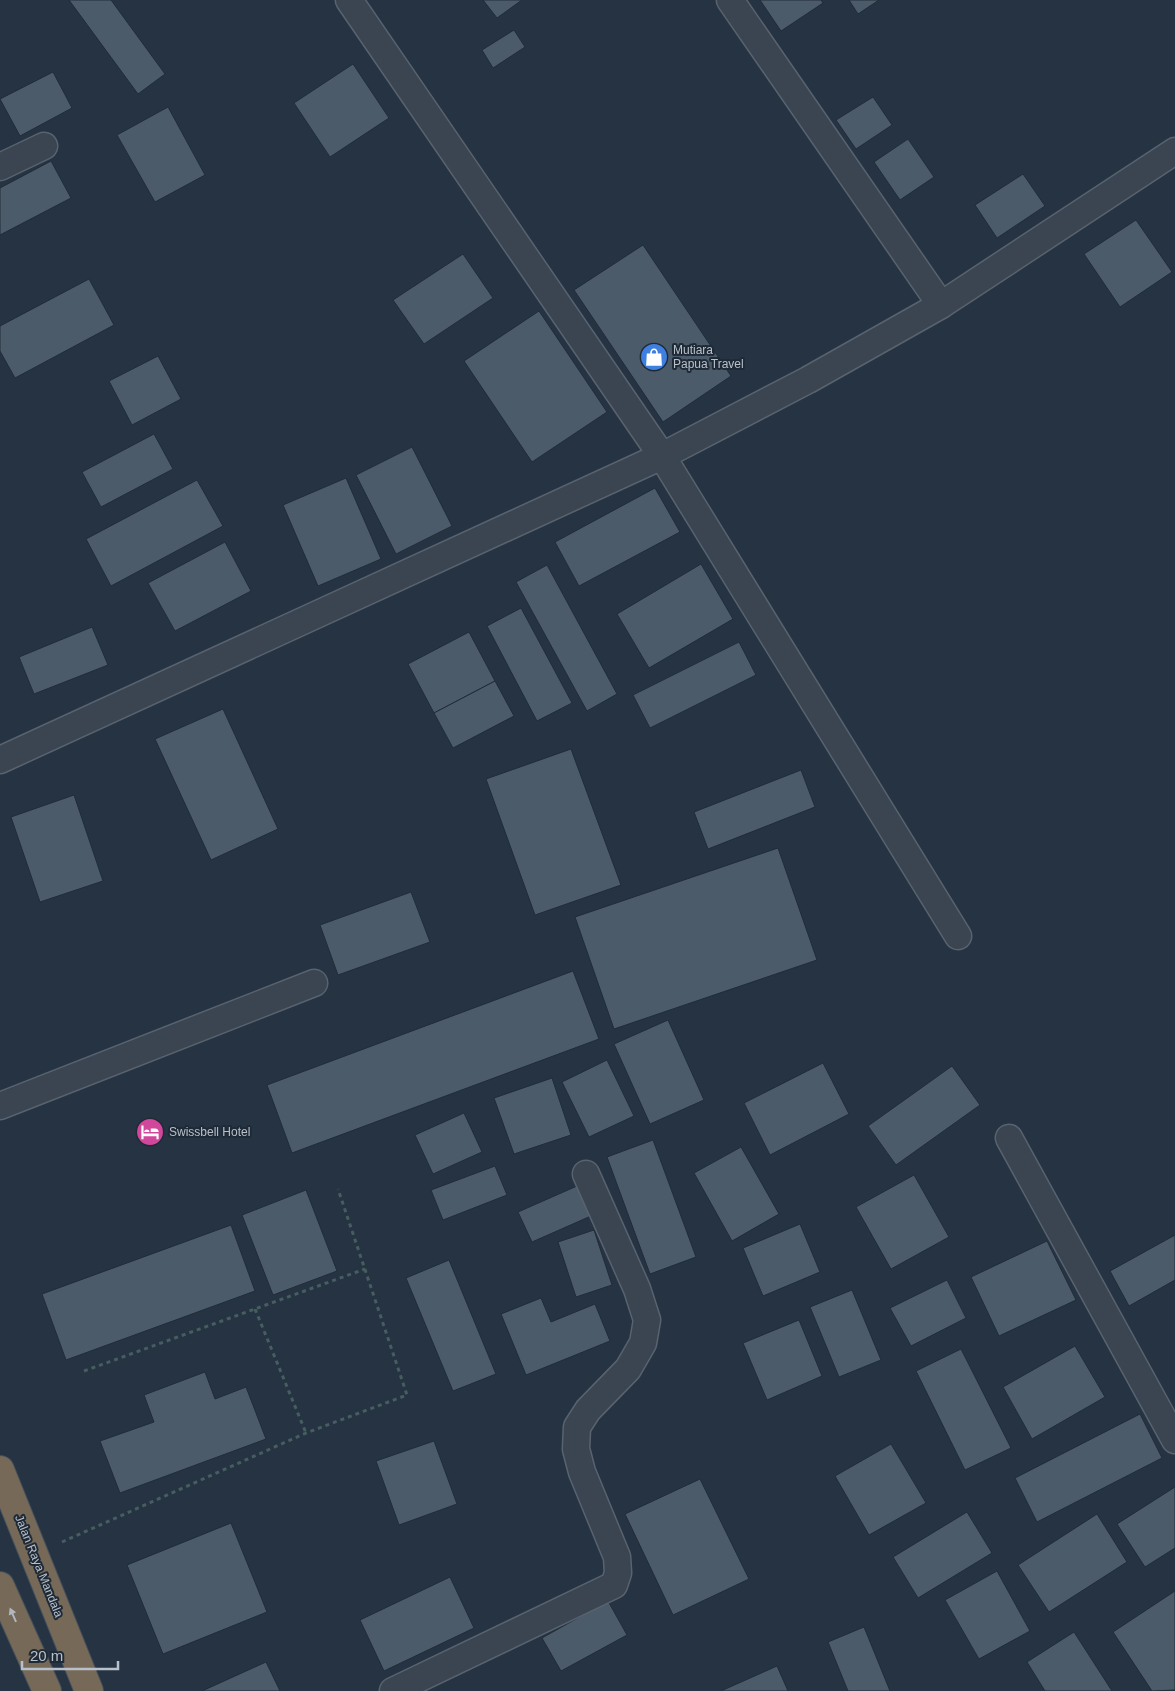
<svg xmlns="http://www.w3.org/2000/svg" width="1175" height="1691" viewBox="0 0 1175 1691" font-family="Helvetica,sans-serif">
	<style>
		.building { fill: #4c5b6a; stroke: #212c39 }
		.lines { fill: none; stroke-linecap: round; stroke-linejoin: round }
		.street-casing { stroke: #58636f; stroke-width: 29 }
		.highway-casing { stroke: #45505c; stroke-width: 30 }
		.path { stroke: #465e5f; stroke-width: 3; stroke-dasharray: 4 4; stroke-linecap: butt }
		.street { stroke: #3a4551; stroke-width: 26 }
		.highway { stroke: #776957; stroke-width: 28 }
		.oneway { fill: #b1b7bf }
		.labels { text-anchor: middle; stroke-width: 4; stroke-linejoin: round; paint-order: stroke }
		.poi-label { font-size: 12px; fill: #b7c0cb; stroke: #1f2a37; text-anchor: start }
		.street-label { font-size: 12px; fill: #b7c0cb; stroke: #1f2a37 }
	</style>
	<rect width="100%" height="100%" fill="#263342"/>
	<!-- building -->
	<g class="building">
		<path d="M69,0H111L165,74L138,94Z"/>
		<path d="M483,0H522L497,18Z"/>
		<path d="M760,0H821L823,3L781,31Z"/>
		<path d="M849,0H879L858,14Z"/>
		<path d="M514,30L525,47L493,68L482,50Z"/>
		<path d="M353,64L389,118L330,157L294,103Z"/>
		<path d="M53,72L72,108L20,136L0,99Z"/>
		<path d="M873,97L892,125L856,149L836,120Z"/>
		<path d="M168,107L205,175L155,202L117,135Z"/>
		<path d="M908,139L934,177L900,200L874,162Z"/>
		<path d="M51,161L71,198L0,235V188Z"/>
		<path d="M1023,174L1045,206L997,238L975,205Z"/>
		<path d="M1136,220L1172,272L1120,307L1084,254Z"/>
		<path d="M643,245L731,376L663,422L574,290Z"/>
		<path d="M463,254L493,298L424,344L393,300Z"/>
		<path d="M89,279L114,325L15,378L0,351V326Z"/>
		<path d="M539,311L607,412L532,462L464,361Z"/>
		<path d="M158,356L181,399L132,425L109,381Z"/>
		<path d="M154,434L173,469L101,507L82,472Z"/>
		<path d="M412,447L452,526L396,554L356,475Z"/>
		<path d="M346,478L381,559L318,586L283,505Z"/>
		<path d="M197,480L223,526L111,586L86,539Z"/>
		<path d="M655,488L680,532L579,586L555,542Z"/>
		<path d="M225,542L251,591L175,631L148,583Z"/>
		<path d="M701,564L733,619L649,668L617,614Z"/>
		<path d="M547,565L617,694L587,711L516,582Z"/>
		<path d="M521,608L572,703L537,721L487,626Z"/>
		<path d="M92,627L108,665L34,694L19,657Z"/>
		<path d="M469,632L495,681L434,713L408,664Z"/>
		<path d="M739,642L756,675L650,728L633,695Z"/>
		<path d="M495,681L514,716L453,748L434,713Z"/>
		<path d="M223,709L278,829L211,860L155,739Z"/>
		<path d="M571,749L621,885L535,915L486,779Z"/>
		<path d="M801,770L815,807L708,849L694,812Z"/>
		<path d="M74,795L103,881L40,902L11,817Z"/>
		<path d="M778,848L817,960L614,1029L575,917Z"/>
		<path d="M411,892L430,942L338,975L320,925Z"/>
		<path d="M573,971L599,1039L292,1153L267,1085Z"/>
		<path d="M668,1020L704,1100L650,1124L614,1044Z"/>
		<path d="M607,1060L634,1116L589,1137L562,1082Z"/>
		<path d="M823,1063L849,1114L770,1155L744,1103Z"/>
		<path d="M952,1066L980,1105L896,1165L868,1126Z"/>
		<path d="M552,1078L571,1135L514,1154L494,1098Z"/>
		<path d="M464,1113L482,1152L433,1174L415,1135Z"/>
		<path d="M653,1140L696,1257L650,1274L607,1157Z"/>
		<path d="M741,1147L779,1214L732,1241L694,1173Z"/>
		<path d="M495,1166L507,1195L443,1220L431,1190Z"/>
		<path d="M914,1175L949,1237L891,1269L856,1207Z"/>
		<path d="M577,1186L591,1216L532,1242L518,1212Z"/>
		<path d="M306,1190L337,1271L273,1295L242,1215Z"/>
		<path d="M800,1224L820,1272L763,1296L743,1248Z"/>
		<path d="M231,1225L255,1291L66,1360L42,1294Z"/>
		<path d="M594,1230L612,1285L576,1297L558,1242Z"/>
		<path d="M1175,1235V1280L1129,1306L1110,1271Z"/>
		<path d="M1047,1241L1076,1300L999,1336L971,1277Z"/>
		<path d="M449,1260L496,1374L453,1391L406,1278Z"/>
		<path d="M947,1280L966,1318L911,1346L890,1308Z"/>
		<path d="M852,1290L881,1360L839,1377L810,1307Z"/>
		<path d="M541,1298L551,1322L595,1304L610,1341L526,1375L501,1314Z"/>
		<path d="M799,1320L822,1376L767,1400L743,1343Z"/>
		<path d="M1075,1346L1105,1397L1032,1439L1003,1387Z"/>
		<path d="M961,1349L1011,1448L965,1470L916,1371Z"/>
		<path d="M205,1372L215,1399L246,1387L266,1439L120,1493L100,1441L154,1422L144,1395Z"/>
		<path d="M1140,1414L1162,1458L1037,1522L1015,1478Z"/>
		<path d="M434,1441L457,1504L399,1525L376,1461Z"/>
		<path d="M891,1444L926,1503L869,1535L835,1476Z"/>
		<path d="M700,1479L749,1579L673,1615L625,1514Z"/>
		<path d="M1175,1487V1548L1145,1567L1117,1524Z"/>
		<path d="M967,1512L992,1553L918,1598L893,1557Z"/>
		<path d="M1097,1514L1127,1562L1049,1612L1018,1565Z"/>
		<path d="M231,1523L267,1612L163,1654L127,1565Z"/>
		<path d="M997,1571L1030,1631L979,1659L945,1600Z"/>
		<path d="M450,1577L474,1628L384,1671L360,1620Z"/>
		<path d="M1175,1591V1690L1152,1691L1113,1632Z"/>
		<path d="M608,1601L627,1635L561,1671L542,1638Z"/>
		<path d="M864,1627L890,1691H848L828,1642Z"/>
		<path d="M1074,1632L1112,1691H1045L1027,1662Z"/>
		<path d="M266,1662L280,1691H202Z"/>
		<path d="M777,1666L788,1691H721Z"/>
	</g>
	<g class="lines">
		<!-- street casing -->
		<g class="street-casing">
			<g id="street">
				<path d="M349,0L662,456L958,936"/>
				<path d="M730,0L941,305"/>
				<path d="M0,167L44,146"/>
				<path d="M0,760L662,456L808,380L941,305L1175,151"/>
				<path d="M0,1106L314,983"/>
				<path d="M1009,1138L1175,1440"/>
				<path d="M393,1691L614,1585L618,1573L617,1557L582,1472L576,1449L577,1427L588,1410L628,1369L643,1343L647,1320L637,1289L586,1174"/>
			</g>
		</g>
		<!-- highway casing -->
		<g class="highway-casing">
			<g id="highway">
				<path d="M0,1470L89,1691"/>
				<path d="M0,1586L47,1691"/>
			</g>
		</g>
		<!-- path -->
		<g class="path">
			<path d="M255,1309L306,1433"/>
			<path d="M84,1371L365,1269"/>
			<path d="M62,1542L306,1433L407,1395L338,1189"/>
		</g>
		<!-- street -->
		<use href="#street" class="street"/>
		<!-- highway -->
		<use href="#highway" class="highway"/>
	</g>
	<!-- one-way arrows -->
	<defs><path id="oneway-solid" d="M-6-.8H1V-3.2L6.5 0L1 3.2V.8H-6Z" transform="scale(1.25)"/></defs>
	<use class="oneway" href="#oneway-solid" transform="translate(13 1615) rotate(-114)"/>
	<!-- icons -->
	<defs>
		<g id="shop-disc" transform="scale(1.4375)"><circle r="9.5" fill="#3f7fe0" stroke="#1f2a37"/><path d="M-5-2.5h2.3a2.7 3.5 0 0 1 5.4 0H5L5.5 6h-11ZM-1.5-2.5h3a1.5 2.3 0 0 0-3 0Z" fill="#fff"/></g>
		<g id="hotel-disc" transform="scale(1.4375)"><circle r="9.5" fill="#d1479c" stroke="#1f2a37"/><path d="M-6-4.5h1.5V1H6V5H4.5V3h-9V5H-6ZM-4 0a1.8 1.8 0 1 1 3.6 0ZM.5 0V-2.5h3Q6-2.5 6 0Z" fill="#fff"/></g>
	</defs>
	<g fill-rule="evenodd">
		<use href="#shop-disc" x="654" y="357"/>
		<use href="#hotel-disc" x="150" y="1132"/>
	</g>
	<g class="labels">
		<!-- poi labels -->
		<g class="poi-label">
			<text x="673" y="354">Mutiara<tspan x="673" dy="14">Papua Travel</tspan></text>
			<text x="169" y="1136">Swissbell Hotel</text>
		</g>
		<!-- street labels -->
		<g class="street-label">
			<text transform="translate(39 1566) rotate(68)" y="4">Jalan Raya Mandala</text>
		</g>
	</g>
	<!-- scale -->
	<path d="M22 1661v8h96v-8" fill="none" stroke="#b7c0cb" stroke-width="2.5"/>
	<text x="30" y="1661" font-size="15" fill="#b7c0cb" stroke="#1f2a37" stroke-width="4" paint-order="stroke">20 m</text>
</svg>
